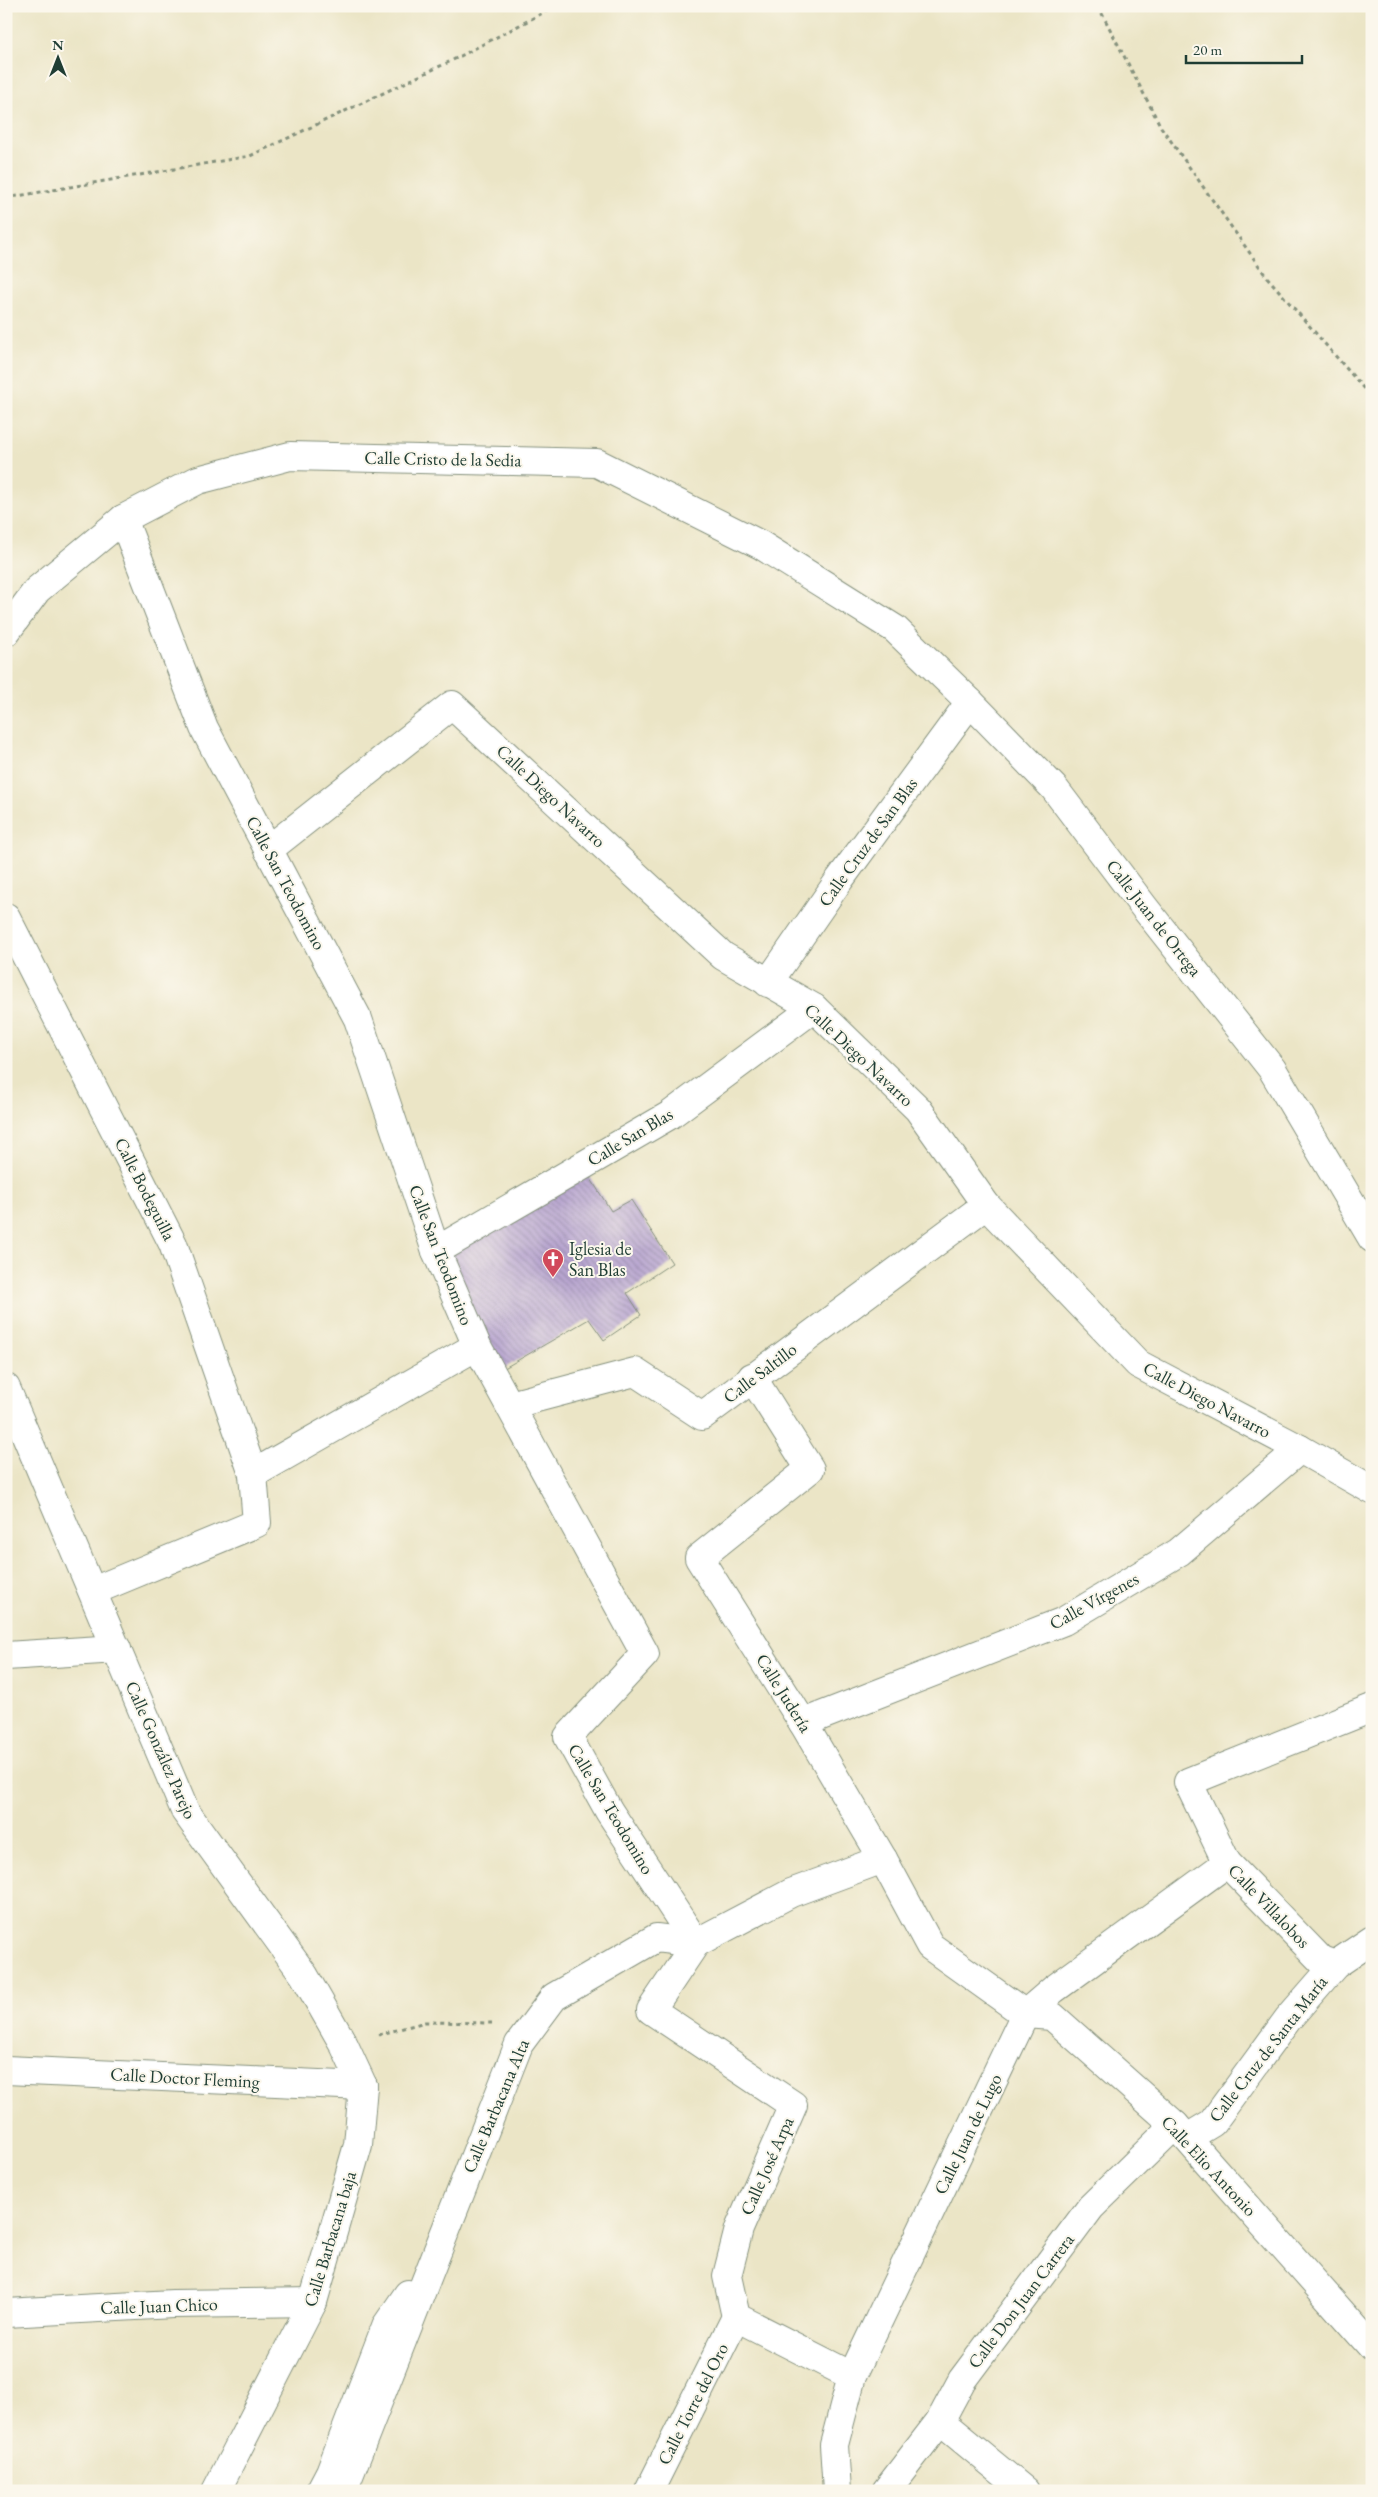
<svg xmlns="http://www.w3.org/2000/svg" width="1378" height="2497" viewBox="0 0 1378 2497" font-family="'EB Garamond',serif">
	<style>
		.building { fill: url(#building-back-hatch) }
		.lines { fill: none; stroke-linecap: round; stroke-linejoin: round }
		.minor-casing { stroke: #85917d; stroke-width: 30 }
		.path { stroke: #85917d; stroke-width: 3; stroke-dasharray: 4 4; stroke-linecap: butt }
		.minor { stroke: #fff; stroke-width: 28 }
		.labels { text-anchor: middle; stroke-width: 4; stroke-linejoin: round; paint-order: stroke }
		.street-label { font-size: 18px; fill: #1f3d34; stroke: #fbf7ec }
		.poi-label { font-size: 18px; fill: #1f3d34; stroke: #fbf7ec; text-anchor: start }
	</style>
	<defs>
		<pattern id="building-back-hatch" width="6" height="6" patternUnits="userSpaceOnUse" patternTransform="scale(1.25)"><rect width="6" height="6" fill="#b8a5d0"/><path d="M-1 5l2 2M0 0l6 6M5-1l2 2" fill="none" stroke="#9588aa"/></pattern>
	</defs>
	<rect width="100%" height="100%" fill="#fbf7ec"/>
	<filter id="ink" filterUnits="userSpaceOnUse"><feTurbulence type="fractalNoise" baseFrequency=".02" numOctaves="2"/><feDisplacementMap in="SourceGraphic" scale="10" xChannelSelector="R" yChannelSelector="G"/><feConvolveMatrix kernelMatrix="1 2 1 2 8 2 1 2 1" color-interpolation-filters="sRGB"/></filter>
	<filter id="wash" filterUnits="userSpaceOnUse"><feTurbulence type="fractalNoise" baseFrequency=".0096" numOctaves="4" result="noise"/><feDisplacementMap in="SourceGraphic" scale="20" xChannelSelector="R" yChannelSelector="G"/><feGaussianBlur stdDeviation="1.12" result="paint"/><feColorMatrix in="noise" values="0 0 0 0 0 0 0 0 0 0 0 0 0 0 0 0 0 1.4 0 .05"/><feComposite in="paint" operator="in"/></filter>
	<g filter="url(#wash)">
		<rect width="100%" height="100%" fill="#ebe5c6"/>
		<g id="blocks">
			<!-- building -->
			<path class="building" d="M586,1171L611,1211L631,1200L672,1263L627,1293L641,1315L604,1340L589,1319L501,1370L446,1257Z"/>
		</g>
	</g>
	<g filter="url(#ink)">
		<use href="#blocks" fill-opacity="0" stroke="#85917d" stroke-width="1"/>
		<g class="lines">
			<!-- minor casing -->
			<g class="minor-casing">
				<g id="minor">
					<path d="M123,519L204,728L358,1019L436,1251L477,1346L645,1654L568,1737L609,1811L696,1943L651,2010L793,2105L739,2229L727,2276L736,2317L852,2376"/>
					<path d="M6,632L37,590L123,519L198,480L290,456L597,463L761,545L895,629L970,702L1054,788L1144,907L1272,1069L1372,1238"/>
					<path d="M268,850L452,705L723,956L814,1008L918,1109L986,1205L1138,1364L1300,1449L1372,1490"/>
					<path d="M6,917L173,1244L253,1474L257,1523L93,1591"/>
					<path d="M768,983L840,879L970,702"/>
					<path d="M436,1251L670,1115L814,1008"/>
					<path d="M752,1377L810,1469L699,1558L803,1723L883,1859L930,1946L1025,2014L1052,2016L1175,2125L1372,2347"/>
					<path d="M6,1388L185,1811L304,1975L344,2045L363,2086"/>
					<path d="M510,1405L635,1372L702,1416L986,1205"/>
					<path d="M253,1474L477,1346"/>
					<path d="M6,1656L117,1649"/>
					<path d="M803,1723L1064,1621L1179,1552L1300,1449"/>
					<path d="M1335,1965L1321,1960L1227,1863L1188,1782L1372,1708"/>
					<path d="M6,2070L363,2086"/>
					<path d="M1187,2138L1212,2123L1288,2019L1335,1965L1372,1940"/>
					<path d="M6,2313L173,2304L313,2302"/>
					<path d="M940,2421L1025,2491"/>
					<path d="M216,2491L313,2302L358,2145L363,2086"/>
					<path d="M320,2491L330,2472L386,2326L408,2294"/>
					<path d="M343,2491L519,2044L554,1997L656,1938L696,1943L791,1893L883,1859"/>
					<path d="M649,2491L736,2317"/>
					<path d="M837,2491L834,2445L852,2376L1025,2014L1054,1989L1227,1863"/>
					<path d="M886,2491L940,2421L962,2380L1091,2207L1175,2125"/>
				</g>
			</g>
			<!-- path -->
			<g class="path">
				<path d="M1098,6L1161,127L1266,276L1372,398"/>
				<path d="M6,198L250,156L451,61L556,6"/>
				<path d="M378,2035L425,2022L492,2023"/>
			</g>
			<!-- minor -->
			<use href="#minor" class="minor"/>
		</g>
	</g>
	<!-- icons -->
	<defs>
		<g id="church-pin" transform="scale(1.125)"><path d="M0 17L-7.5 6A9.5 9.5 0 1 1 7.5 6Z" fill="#d1495b" stroke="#fbf7ec"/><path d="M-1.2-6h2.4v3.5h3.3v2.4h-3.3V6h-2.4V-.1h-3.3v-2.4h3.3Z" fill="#fff"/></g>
	</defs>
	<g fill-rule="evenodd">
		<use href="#church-pin" x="553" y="1259"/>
	</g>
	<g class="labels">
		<!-- street labels -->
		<g class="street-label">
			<text transform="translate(443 459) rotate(1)" y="6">Calle Cristo de la Sedia</text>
			<text transform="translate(551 796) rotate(43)" y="6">Calle Diego Navarro</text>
			<text transform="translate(868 842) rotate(-54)" y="6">Calle Cruz de San Blas</text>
			<text transform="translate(286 883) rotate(62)" y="6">Calle San Teodomino</text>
			<text transform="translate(1154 918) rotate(52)" y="6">Calle Juan de Ortega</text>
			<text transform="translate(859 1055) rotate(43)" y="6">Calle Diego Navarro</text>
			<text transform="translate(630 1137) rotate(-31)" y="6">Calle San Blas</text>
			<text transform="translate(145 1189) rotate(63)" y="6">Calle Bodeguilla</text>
			<text transform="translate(441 1255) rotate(69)" y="6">Calle San Teodomino</text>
			<text transform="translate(760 1373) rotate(-37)" y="6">Calle Saltillo</text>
			<text transform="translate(1207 1400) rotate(28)" y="6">Calle Diego Navarro</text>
			<text transform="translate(1094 1601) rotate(-29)" y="6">Calle Vírgenes</text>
			<text transform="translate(784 1693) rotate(58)" y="6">Calle Judería</text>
			<text transform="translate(161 1750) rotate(66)" y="6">Calle González Parejo</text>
			<text transform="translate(611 1809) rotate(59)" y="6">Calle San Teodomino</text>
			<text transform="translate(1269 1906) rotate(46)" y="6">Calle Villalobos</text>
			<text transform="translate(1268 2049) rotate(-52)" y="6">Calle Cruz de Santa María</text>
			<text transform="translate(185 2078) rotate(3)" y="6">Calle Doctor Fleming</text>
			<text transform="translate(496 2106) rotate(-67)" y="6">Calle Barbacana Alta</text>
			<text transform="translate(968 2134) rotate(-64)" y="6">Calle Juan de Lugo</text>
			<text transform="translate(767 2166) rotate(-66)" y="6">Calle José Arpa</text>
			<text transform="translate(1209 2166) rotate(47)" y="6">Calle Elio Antonio</text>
			<text transform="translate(330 2239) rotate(-73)" y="6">Calle Barbacana baja</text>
			<text transform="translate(1021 2301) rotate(-53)" y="6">Calle Don Juan Carrera</text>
			<text transform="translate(159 2306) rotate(-2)" y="6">Calle Juan Chico</text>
			<text transform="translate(693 2404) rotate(-63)" y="6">Calle Torre del Oro</text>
		</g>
		<!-- poi labels -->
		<g class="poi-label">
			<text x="569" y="1255">Iglesia de<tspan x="569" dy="21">San Blas</tspan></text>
		</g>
	</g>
	<!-- margin -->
	<rect width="1378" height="2497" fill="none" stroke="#fbf7ec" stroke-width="25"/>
	<!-- north arrow -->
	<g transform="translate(58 58)" stroke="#fbf7ec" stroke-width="4" paint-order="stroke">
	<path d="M0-4L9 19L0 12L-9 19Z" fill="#1f3d34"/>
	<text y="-8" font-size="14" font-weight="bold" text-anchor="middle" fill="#1f3d34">N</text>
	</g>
	<!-- scale -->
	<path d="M1186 55v8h116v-8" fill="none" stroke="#1f3d34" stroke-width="2.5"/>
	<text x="1193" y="55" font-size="15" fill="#1f3d34" stroke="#fbf7ec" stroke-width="4" paint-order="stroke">20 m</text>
</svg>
